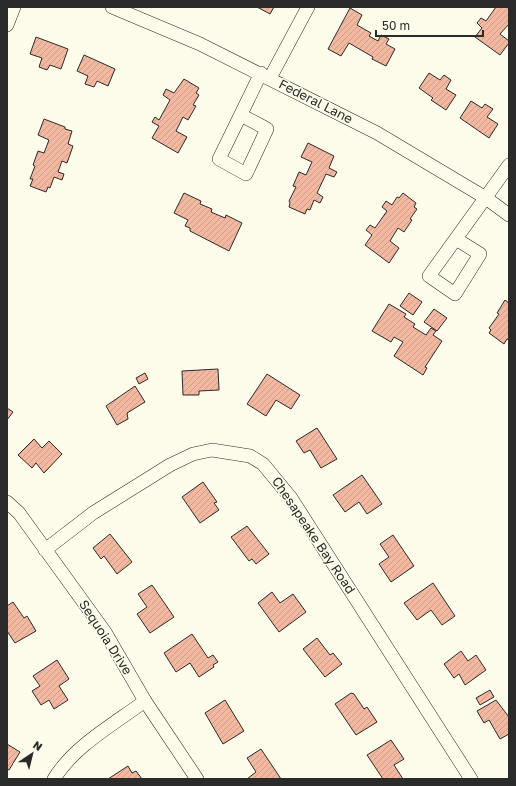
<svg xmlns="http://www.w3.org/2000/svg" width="516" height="786" viewBox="0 0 516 786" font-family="'Golos Text',sans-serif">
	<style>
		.building { fill: url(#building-hatch); stroke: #2b2b2b }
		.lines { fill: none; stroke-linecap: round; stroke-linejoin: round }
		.street-casing { stroke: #2b2b2b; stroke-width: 14 }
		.street { stroke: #fdfbea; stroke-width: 13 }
		.labels { text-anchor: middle; stroke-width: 3; stroke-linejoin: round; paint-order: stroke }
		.street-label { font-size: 13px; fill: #2b2b2b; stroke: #fdfbea }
	</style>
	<defs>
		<pattern id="building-hatch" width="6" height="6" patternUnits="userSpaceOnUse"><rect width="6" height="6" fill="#f2b8a0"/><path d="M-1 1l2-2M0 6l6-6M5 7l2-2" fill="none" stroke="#d09e8a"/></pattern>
	</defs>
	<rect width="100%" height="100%" fill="#fdfbea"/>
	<!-- building -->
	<g class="building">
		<path d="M257,7H274L270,14Z"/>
		<path d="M496,7H509V24L500,34L509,41V43L500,55L475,37L482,28L477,23L481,18L486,21Z"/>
		<path d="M350,8L362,15L357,25L371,33L369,36L378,41L381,35L389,39L386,44L395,49L386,66L372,59L373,57L349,43L341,56L328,49Z"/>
		<path d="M36,37L68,49L61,69L50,65L47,70L39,67L42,58L30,54Z"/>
		<path d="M84,55L115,69L108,86L97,81L94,87L85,84L88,76L77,71Z"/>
		<path d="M429,73L440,80L444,75L451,80L446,89L456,95L446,110L431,100L433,98L419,88Z"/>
		<path d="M184,79L199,88L196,93L199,95L193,105L196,106L188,120L183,117L176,131L187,137L178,153L152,138L159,126L152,122L155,117L159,120L170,100L163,95L166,89L174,93Z"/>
		<path d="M471,101L482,108L485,104L493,109L487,117L498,124L489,138L460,118Z"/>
		<path d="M44,119L65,127V129L72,131L68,144L73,146L67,163L62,161L58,172L64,174L62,180L54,177L50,188L48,187L46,192L30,186L33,179H30L35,166L33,165L38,151L44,153L49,140L38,135Z"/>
		<path d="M308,143L334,156L329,168L337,172L334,177L326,174L317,193L323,197L320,203L314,200L310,210L307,209L305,214L289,207L290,203L289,201L296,187L293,186L299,172L306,175L312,162L301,157Z"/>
		<path d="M184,193L201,201L200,204L212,209L211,212L225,218L226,215L242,223L229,251L190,231V228L185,226L188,220L174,213Z"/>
		<path d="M403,193L416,203L414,207L417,209L410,219L412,220L404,232L398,228L390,241L399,248L389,263L365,245L372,235L366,230L370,225L375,228L387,211L382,207L386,201L392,205L397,197L399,198Z"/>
		<path d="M409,293L422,302L413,315L400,306Z"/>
		<path d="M505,300L509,303V340L507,339L504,344L489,333L491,330L489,328L499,314L497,313Z"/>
		<path d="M389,304L406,314L404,317L415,324L413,327L426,335L431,328L436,331L433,335L442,341L425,367L427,368L423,375L394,356L403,342L394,337L391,342L372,331Z"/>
		<path d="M434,309L447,318L437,331L424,322Z"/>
		<path d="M218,369L219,390L199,391V395H183L182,371Z"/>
		<path d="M145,373L148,379L139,384L136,378Z"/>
		<path d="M267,374L300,395L291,409L276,400L266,416L247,404Z"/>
		<path d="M135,386L145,402L127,413L128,419L117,425L106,406Z"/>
		<path d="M7,408L13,412L7,420Z"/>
		<path d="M317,428L337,459L321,468L310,450L304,453L296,441Z"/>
		<path d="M34,439L42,448L49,441L62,454L44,473L36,463L32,468L18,455Z"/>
		<path d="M362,475L382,504L367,514L359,502L345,512L333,495Z"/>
		<path d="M203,482L217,502L214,503L219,510L200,523L182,497Z"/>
		<path d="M247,526L269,554L256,564L252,559L249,561L231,537Z"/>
		<path d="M110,534L132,562L117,574L104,556L101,559L93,548Z"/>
		<path d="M393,535L414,566L391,582L379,564L389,557L380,544Z"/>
		<path d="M433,583L455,616L442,625L431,610L417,620L404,603Z"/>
		<path d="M152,585L174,617L150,633L137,614L147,607L138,594Z"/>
		<path d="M272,592L280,603L293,594L306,612L279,632L258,603Z"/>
		<path d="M13,602L24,618L27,616L36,631L15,643L7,631V606Z"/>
		<path d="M192,634L208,658L213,655L218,662L213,665L214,667L199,677L190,663L176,672L164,653Z"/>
		<path d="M317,638L330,655L333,653L342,664L325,677L303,649Z"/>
		<path d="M461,651L468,661L476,655L486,670L465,685L459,674L454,678L444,664Z"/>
		<path d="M57,660L69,679L59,686L68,700L54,709L49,700L41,705L32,691L40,686L33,676Z"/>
		<path d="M490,690L494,697L480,705L476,698Z"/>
		<path d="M351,693L354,694L364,709L367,707L377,722L356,735L335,704Z"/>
		<path d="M225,700L244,731L223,744L205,713Z"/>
		<path d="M496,700L509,717V734L500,739L489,720L484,723L477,711Z"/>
		<path d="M391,740L404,759L394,765L403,779H383L367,755Z"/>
		<path d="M7,744L20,752L9,770L7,769Z"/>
		<path d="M261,749L281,779H247L256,772L247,758Z"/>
		<path d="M128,766L132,773L136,771L142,779H108Z"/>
	</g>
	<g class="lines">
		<!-- street casing -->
		<g class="street-casing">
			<g id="street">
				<path d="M112,7L200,44L377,133L486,198L509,215"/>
				<path d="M7,25L14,7"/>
				<path d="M270,78L308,7"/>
				<path d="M241,115L267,129L246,174L219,159L261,73"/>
				<path d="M456,239L480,254L455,294L429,276L509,165"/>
				<path d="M7,502L19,513L105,632L145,701L197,779"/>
				<path d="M45,550L93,513L170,465L193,454L212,450L250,456L263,464L291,498L471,779"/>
				<path d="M54,779C74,746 114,724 145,701"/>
			</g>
		</g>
		<!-- street -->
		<use href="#street" class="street"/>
	</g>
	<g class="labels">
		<!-- street labels -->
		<g class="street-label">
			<text transform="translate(316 101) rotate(27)" y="5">Federal Lane</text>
			<text transform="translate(314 535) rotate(56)" y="5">Chesapeake Bay Road</text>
			<text transform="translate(106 637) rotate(57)" y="5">Sequoia Drive</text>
		</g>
	</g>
	<!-- border -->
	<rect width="516" height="786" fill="none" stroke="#2b2b2b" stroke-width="16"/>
	<!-- north arrow -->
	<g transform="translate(32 754) rotate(35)" stroke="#fdfbea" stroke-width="3" paint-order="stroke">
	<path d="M0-3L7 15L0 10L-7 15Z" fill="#2b2b2b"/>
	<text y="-6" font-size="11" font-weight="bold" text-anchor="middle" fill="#2b2b2b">N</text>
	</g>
	<!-- scale -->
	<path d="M376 30v6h107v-6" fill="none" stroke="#2b2b2b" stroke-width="2"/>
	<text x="382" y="30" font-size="12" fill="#2b2b2b" stroke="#fdfbea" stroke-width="3" paint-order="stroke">50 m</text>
</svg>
